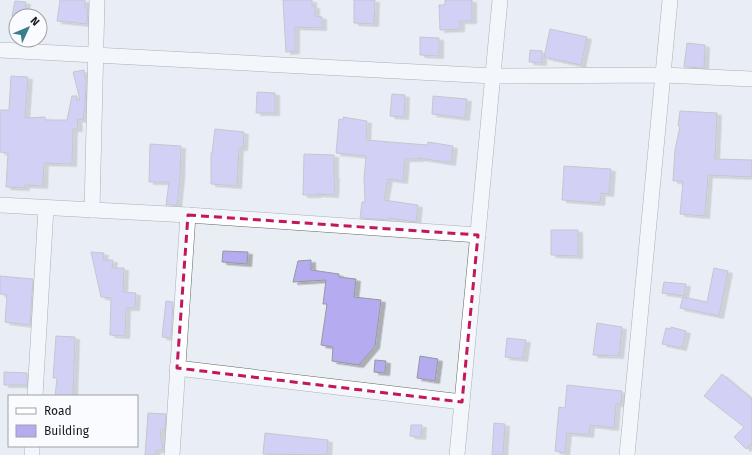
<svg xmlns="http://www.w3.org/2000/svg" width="752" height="455" viewBox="0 0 752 455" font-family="'Fira Sans',sans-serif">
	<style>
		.building { fill: #b5abf1; stroke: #97979e; filter: url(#shadow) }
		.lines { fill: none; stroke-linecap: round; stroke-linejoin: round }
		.street-casing { stroke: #61656b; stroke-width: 16 }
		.street { stroke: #fff; stroke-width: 15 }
		.marked { fill: none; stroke: #c2185b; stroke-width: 3; stroke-dasharray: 8 5; stroke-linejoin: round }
	</style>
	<defs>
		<filter id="shadow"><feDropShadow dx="4.5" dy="2.5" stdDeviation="0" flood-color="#0004"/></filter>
	</defs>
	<rect width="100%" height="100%" fill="#e9eef5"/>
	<!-- building -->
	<g class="building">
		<path d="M60,0H85V8H88L87,24L57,21Z"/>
		<path d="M283,0H312V6H315V16L322,17V28L295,27V51L286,52Z"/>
		<path d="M354,0H375L374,24L354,23Z"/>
		<path d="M445,0H472V21H460V29L440,30L439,5H445Z"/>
		<path d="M15,1L26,2L24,16H12Z"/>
		<path d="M550,29L587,37L581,65L544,57Z"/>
		<path d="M420,37L439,38V56L420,55Z"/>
		<path d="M687,43L705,45L704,68L684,67Z"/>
		<path d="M530,50L542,51V63L529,62Z"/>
		<path d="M84,70L86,80L85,106L83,120L77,119L78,129H73L72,164L44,163L43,186L25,185V188L6,187L8,153L0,152V110H9L11,76L28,77L25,118L45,117V120H67L72,96H77V100H80L73,72Z"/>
		<path d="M257,92L275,93V113H256Z"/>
		<path d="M392,94L405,95L404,117L390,116Z"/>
		<path d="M433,96L467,99L465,118L432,114Z"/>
		<path d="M680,111L717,113L715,159L752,160V177L708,175L705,216L680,214L683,181H673L675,150L680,126H678Z"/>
		<path d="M343,117L367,121L366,140L427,145L428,142L453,146L451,163L419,158V159H405L403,181L388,179L384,200L418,205L416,222L389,218V220L360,218L362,202H365L364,179L366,156L336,153L339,119L343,120Z"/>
		<path d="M215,129L244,132L243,148H239L237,186L211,184V153H212Z"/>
		<path d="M150,144L181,146L180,178L177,205H166L169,182H149Z"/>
		<path d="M304,154L334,155V177H335L334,195L317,194V195H303Z"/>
		<path d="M564,166L611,169L609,194L601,193L600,203L562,200Z"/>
		<path d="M551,230H578V256L551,255Z"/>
		<path d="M223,251L248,252L247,264L222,262Z"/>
		<path d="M91,252L104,253L103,260H113L112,268H124L123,292L136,293L135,308H126L125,336L110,335L111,298L101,297Z"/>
		<path d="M311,260V270L339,274V277L356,279L354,297L381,300L375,346L359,365L332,361L333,347L321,345L327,304H323L326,280L293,282L298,261Z"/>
		<path d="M714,268L728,271L719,316L680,308L683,297L707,302Z"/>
		<path d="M0,276L33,279L30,325L5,322L7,295L0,294Z"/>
		<path d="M664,282L686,284L684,296L662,293Z"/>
		<path d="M166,301L173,302L171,338L162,337Z"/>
		<path d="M597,323L622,327L619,356L593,355Z"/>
		<path d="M671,327L686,331L682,348L662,344L666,328L671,329Z"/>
		<path d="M56,336L75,337L73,396H55L57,378H53Z"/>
		<path d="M507,338L526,340L523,359L505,357Z"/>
		<path d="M420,356L438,359L435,381L417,378Z"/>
		<path d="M375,360L386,361L385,373L374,372Z"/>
		<path d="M4,372L27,373V385H4Z"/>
		<path d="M722,374L752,399V443L746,449L734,437L744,427L704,396Z"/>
		<path d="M567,385L622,391L621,404H616L614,428L590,425L589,435L567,433L565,453L555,451L559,407L565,408Z"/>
		<path d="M148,413L166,414L165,430H160L163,450H156V455H145Z"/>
		<path d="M494,423L505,424L503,455H492Z"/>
		<path d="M411,425H422L421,437L410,436Z"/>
		<path d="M265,433L328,440L327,455L263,454Z"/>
	</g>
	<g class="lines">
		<!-- street casing -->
		<g class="street-casing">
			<g id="street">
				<path d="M0,50L493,76L664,75L752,79"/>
				<path d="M0,205L188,215L478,235"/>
				<path d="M92,210L97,0"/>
				<path d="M177,368L462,402"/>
				<path d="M35,396L46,208"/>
				<path d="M32,455V446"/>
				<path d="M172,455L188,215"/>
				<path d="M457,455L500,0"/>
				<path d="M627,455L670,0"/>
			</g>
		</g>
		<!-- street -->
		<use href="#street" class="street"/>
	</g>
	<!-- marked area -->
	<path d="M0 0H752V455H0ZM188,215L478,235L462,402L177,368Z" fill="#e9eef5" fill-opacity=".55" fill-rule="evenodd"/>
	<path class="marked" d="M188,215L478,235L462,402L177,368Z"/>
	<!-- legend -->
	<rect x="8" y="395" width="130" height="52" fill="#f9fbfe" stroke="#9fa1a4"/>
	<rect x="16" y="408" width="20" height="6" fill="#ffffff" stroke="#9fa1a4"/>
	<text x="44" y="415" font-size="12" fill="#17191c">Road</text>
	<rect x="16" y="425" width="20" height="12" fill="#b5abf1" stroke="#9fa1a4"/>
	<text x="44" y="435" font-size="12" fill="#17191c">Building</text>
	<!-- north arrow -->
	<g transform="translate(28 28) rotate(46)"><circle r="19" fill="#f9fbfe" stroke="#9fa1a4"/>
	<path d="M0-3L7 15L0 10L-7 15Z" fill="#397e8b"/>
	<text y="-6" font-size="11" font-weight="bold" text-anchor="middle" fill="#17191c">N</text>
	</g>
</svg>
